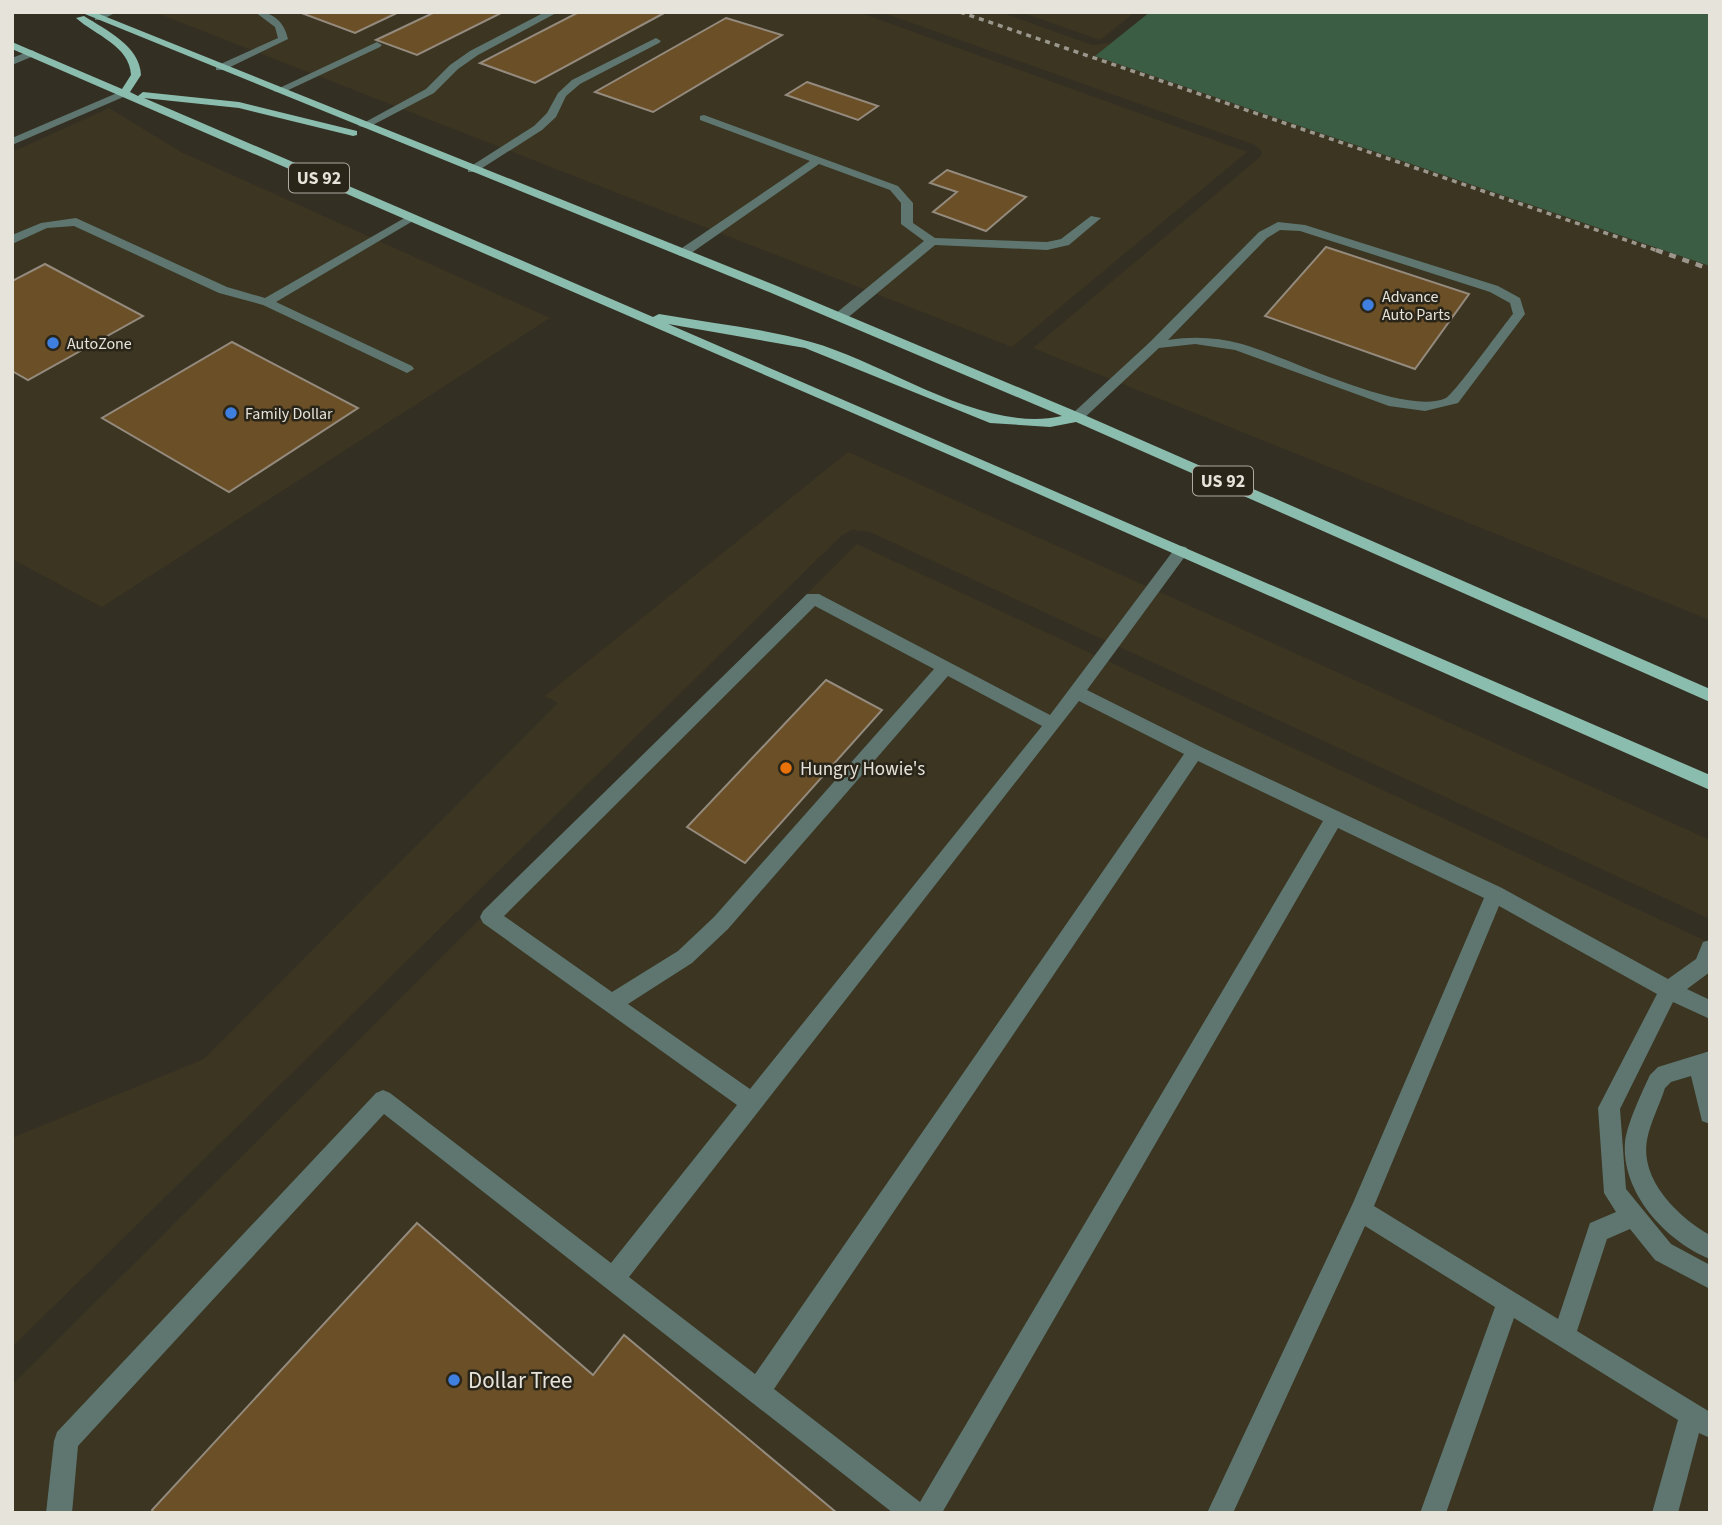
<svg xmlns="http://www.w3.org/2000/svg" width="1722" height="1525" viewBox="0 0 1722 1525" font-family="'Source Sans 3',sans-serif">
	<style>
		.built { fill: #3b3522 }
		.green { fill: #3b5d44 }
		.building { fill: #6b4f27; stroke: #948a7d; stroke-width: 2 }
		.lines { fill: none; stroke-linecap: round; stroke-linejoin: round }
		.minor { fill: #5e766f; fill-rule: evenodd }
		.major { fill: #8bbdaf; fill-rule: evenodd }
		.rail-far1 { stroke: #9b978d; stroke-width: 3.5; stroke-dasharray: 5 5; stroke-linecap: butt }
		.rail { stroke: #9b978d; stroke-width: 4.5; stroke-dasharray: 7 7; stroke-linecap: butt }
		.shop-dot { fill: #3f7fe0; stroke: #2a2519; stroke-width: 2.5 }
		.food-dot { fill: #e8710a; stroke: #2a2519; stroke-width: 2.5 }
		.labels { text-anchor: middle; stroke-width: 5; stroke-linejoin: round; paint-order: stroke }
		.far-poi-label { font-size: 16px; fill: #e6e3db; stroke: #2a2519; text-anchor: start }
		.shield { fill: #2a2519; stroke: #aeaaa1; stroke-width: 2 }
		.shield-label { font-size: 18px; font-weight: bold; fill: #e6e3db }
		.poi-label { font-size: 19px; fill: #e6e3db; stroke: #2a2519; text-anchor: start }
		.near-poi-label { font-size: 23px; fill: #e6e3db; stroke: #2a2519; text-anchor: start }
	</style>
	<rect width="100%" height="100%" fill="#342f23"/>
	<!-- built -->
	<g class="built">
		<path d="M154,12H858L1247,152L1012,347Z"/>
		<path d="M881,12H1000L1092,45L1111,43L1096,56L1710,266V620L1033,348L1260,157L1262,152L1255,145Z"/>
		<path d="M1021,12H1135L1100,40Z"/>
		<path d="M109,108L181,152L550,318L102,607L12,559V152Z"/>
		<path d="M848,452L1710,840V919L870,532L852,530L841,536L12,1347V1138L204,1059L558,703L545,696Z"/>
		<path d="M857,544L1710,943V1513H12V1385Z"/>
	</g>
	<!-- green -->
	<path class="green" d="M1150,12H1710V266L1095,56Z"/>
	<!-- building -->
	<g class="building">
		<path d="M309,12H399L355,33L304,14Z"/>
		<path d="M435,12H503L417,55L376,40Z"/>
		<path d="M579,12H666L535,83L480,63Z"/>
		<path d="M726,18L782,35L653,112L595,92Z"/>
		<path d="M807,82L878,106L858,120L786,95Z"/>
		<path d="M947,170L1026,197L986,231L933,212L957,192L930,183Z"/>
		<path d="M1326,247L1469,294L1415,369L1265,316Z"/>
		<path d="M45,264L143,316L28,380L12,371V281Z"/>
		<path d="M232,342L358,408L229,492L102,418Z"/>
		<path d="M826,680L882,710L745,863L687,827Z"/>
		<path d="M417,1223L593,1375L624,1335L837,1513H154L152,1510Z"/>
	</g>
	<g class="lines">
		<!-- minor -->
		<g class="minor">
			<path d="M103,12H117L101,20H95V16Z"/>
			<path d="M255,12C274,12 284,22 288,39L224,70H216V66L278,38L275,27Z"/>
			<path d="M545,12H558L478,55L458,69L434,93L367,128L358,126L426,89L450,65L470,51Z"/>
			<path d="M656,38L661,41L659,43L580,84L566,96L556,117L542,130L476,172H468V168L534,126L547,113L558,93L572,80Z"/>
			<path d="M377,42L382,45L380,47L282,93L273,91Z"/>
			<path d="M32,50L37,53L36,55L12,65V58Z"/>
			<path d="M124,90L128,91V95L12,145V138Z"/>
			<path d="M704,115L898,186L913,203V223L935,238L1047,242L1061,239L1091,216L1101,218L1069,245L1047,250L935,245L845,320H835V314L924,241L901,224V203L890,190L819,164L687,256H679V250L810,161L700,120V116Z"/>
			<path d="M408,216L418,218L276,302L412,366L414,369L407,373L263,305L219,293L74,226L47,228L12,244V235L41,223L76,218L227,287L265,298Z"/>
			<path d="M1278,222L1305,225L1498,286L1520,298L1525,314L1458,403L1425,411L1389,406L1235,350L1195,344L1159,348L1082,420H1072V414L1150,342L1259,232ZM1280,230L1300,231L1490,292L1510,303L1513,314C1502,327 1455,393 1446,398C1405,417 1288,357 1242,344C1217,337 1193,336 1168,340L1267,238Z"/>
			<path d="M1181,546L1186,547L1189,551L1186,555L1087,690L1201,747L1502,888L1668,979L1696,959L1703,942L1710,940V972L1687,989L1710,1000V1019L1673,1002L1620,1109L1626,1189L1671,1244L1710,1265V1289L1655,1260L1630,1229L1607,1239L1577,1331L1710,1412V1438L1699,1433L1678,1513H1652L1678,1420L1514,1318L1446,1513H1420L1495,1307L1365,1226L1233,1513H1207L1353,1203L1484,898L1338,828L942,1513H893L384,1114L78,1446L72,1513H46L54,1441L57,1432L376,1093L383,1090L390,1093L611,1263L737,1105L483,923L480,917L483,911L807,594H819L1050,715L1176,547ZM815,606L934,669L714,917L678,951L612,992L504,916ZM948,676L1042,726L750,1089L628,1004L692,963L728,929ZM1079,701L1184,754L755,1374L629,1277ZM1198,761L1323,821L920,1502L774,1389ZM1499,906L1657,994L1598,1108L1604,1193L1616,1212L1590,1223L1558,1319L1374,1206Z"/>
			<path d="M1710,1051V1124L1702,1121L1691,1076L1671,1082L1665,1088C1660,1104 1650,1123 1647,1140C1640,1180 1678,1217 1710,1235V1259C1666,1241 1621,1193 1625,1142C1627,1124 1642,1092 1650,1075L1658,1067Z"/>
		</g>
		<!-- major -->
		<path class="major" d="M80,12H94L777,286L1082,414L1710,689V702L1076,422L1050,427L990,423L805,348L668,324L1710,775V790L966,462L12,49V42L122,89L131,75C130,46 95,35 76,18L84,16C106,30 140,46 141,75L130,92L138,96L143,92L239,102L357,131V135L353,136L239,108L144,98L653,317L659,314C709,323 762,328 811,342C887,363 982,434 1062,416L769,292Z"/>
		<!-- rail-far1 -->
		<path class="rail-far1" d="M960,12L1661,252"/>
		<!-- rail -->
		<path class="rail" d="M1656,250L1710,269"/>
	</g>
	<!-- markers -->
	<g class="shop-dot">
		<circle cx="1368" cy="305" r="7"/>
		<circle cx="53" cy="343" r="7"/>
		<circle cx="231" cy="413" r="7"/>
		<circle cx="454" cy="1380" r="7"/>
	</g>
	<circle class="food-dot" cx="786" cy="768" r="7"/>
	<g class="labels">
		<!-- far-poi labels -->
		<g class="far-poi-label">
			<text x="1382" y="302">Advance<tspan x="1382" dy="18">Auto Parts</tspan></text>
			<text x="67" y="349">AutoZone</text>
			<text x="245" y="419">Family Dollar</text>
		</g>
		<!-- shield labels -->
		<g class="shield">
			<rect x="289" y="163.5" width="60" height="29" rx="5"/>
			<rect x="1193" y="466.5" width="60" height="29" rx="5"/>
		</g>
		<g class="shield-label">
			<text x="319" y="184">US 92</text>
			<text x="1223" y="487">US 92</text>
		</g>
		<!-- poi labels -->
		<g class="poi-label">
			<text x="800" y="775">Hungry Howie's</text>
		</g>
		<!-- near-poi labels -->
		<g class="near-poi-label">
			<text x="468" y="1388">Dollar Tree</text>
		</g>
	</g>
	<!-- border -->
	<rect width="1722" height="1525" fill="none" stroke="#e6e3db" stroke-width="28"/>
</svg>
